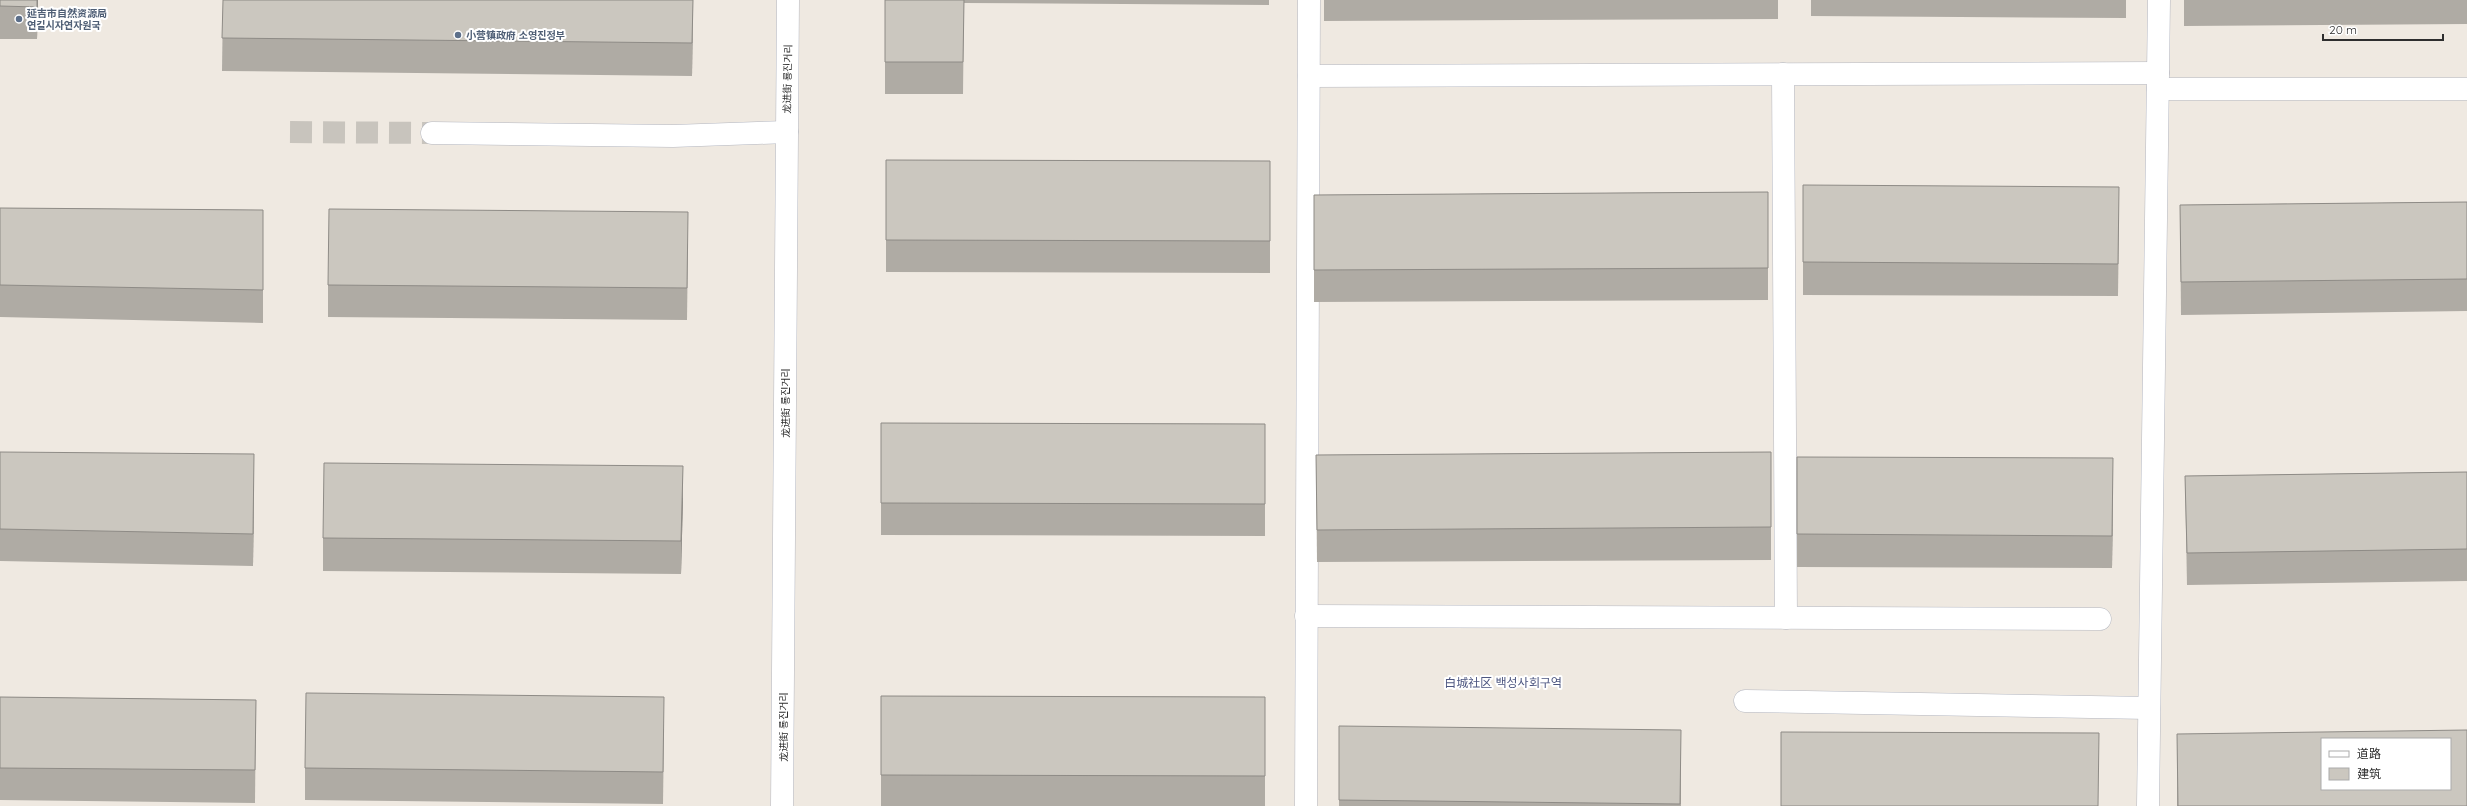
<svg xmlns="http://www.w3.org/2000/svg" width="2467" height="806" viewBox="0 0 2467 806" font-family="Quicksand,'Noto Sans SC','Noto Sans KR',sans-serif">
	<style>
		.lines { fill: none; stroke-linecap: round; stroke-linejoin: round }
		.minor-tunnel { stroke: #c8c4bd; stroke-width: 22; stroke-dasharray: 22 11; stroke-linecap: butt }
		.minor-casing { stroke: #b4b7c1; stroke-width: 23 }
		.minor { stroke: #fff; stroke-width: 22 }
		.wall { fill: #afaba4 }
		.shaded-wall { fill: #8e8b86 }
		.building { fill: #cbc7bf; stroke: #8e8b86; fill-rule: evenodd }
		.service-dot { fill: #5c6f8a; stroke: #fff; stroke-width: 1.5 }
		.labels { text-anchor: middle; stroke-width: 4; stroke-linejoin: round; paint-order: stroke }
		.service-label { font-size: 10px; font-weight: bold; fill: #4e5e75; stroke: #fff; text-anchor: start }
		.street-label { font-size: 10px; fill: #2e2e2e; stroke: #fff }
		.quarter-label { font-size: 12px; fill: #4d5680; stroke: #fff }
	</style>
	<rect width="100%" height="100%" fill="#efe9e1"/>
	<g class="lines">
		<!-- minor-tunnel -->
		<path class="minor-tunnel" d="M290,132L432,133"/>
		<!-- minor casing -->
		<g class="minor-casing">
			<g id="minor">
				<path d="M1783,74L1786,618"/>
				<path d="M1309,76L2158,73"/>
				<path d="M2158,89H2467"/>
				<path d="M432,133L673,136L787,132"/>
				<path d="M1306,616L2100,619"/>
				<path d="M1745,701L2149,708"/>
				<path d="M782,806L788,0"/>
				<path d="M1306,806L1309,0"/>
				<path d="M2148,806L2159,0"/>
			</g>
		</g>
		<!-- minor -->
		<use href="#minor" class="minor"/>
	</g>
	<!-- wall -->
	<g class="wall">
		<path d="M0,0H38L37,39H0Z"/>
		<path d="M223,0H693L692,76L222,71Z"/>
		<path d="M885,0H1269V5L964,3L963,94H885Z"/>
		<path d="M1324,0H1778V19L1324,21Z"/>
		<path d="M1811,0H2126V18L1811,16Z"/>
		<path d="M2184,0H2467V24L2184,26Z"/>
		<path d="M886,160L1270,161V273L886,272Z"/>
		<path d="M1803,185L2119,220L2118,296L1803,295Z"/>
		<path d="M1768,192V300L1314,302V195Z"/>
		<path d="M2467,202V311L2181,315L2180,205Z"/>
		<path d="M0,208L263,210V323L0,317Z"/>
		<path d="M688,244L687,320L328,317V285Z"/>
		<path d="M881,423L1265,424V536L881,535Z"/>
		<path d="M0,452L254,486L253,566L0,561Z"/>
		<path d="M1771,452V560L1317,562L1316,455Z"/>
		<path d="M1797,457L2113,491L2112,568L1797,567Z"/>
		<path d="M2467,472V581L2187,585L2185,476Z"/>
		<path d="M683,498L681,574L323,571V538Z"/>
		<path d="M881,696L1265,697V806H881Z"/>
		<path d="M0,697L256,700L255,803L0,800Z"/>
		<path d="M1339,726L1681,762V806H1339Z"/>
		<path d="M664,729L663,804L305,800V768Z"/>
		<path d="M2177,734L2467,806H2177Z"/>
	</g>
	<!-- shaded-wall -->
	<g class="shaded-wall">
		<path d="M37,0H38L37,39Z"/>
		<path d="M693,0L692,76V43Z"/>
		<path d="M254,454V486L253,566V534Z"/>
		<path d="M2113,458V491L2112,568V536Z"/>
		<path d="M683,466V498L681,574V541Z"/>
		<path d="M1681,730V762L1680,806Z"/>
	</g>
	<!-- building -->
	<g class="building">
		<path d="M0,0H37V7L0,6Z"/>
		<path d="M223,0H693L692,43L222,38Z"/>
		<path d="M885,0H964L963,62H885Z"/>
		<path d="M886,160L1270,161V241L886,240Z"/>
		<path d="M1803,185L2119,187L2118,264L1803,262Z"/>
		<path d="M1768,192V268L1314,270V195Z"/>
		<path d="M2467,202V279L2181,282L2180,205Z"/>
		<path d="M0,208L263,210V290L0,285Z"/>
		<path d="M329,209L688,212L687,288L328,285Z"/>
		<path d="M881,423L1265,424V504L881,503Z"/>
		<path d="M0,452L254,454L253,534L0,529Z"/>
		<path d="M1771,452V527L1317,530L1316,455Z"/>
		<path d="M1797,457L2113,458L2112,536L1797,534Z"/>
		<path d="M324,463L683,466L681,541L323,538Z"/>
		<path d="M2467,472V549L2187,553L2185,476Z"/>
		<path d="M306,693L664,697L663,772L305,768Z"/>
		<path d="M881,696L1265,697V776L881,775Z"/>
		<path d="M0,697L256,700L255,770L0,768Z"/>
		<path d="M1339,726L1681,730L1680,804L1339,800Z"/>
		<path d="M2467,730V806H2178L2177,734ZM2322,739H2450V789H2322Z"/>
		<path d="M1781,732L2099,733L2098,806H1781Z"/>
	</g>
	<!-- markers -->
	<g class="service-dot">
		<circle cx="19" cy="19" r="4"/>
		<circle cx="458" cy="35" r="4"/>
	</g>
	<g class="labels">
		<!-- service labels -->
		<g class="service-label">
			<text x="27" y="17">延吉市自然资源局<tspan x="27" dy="12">연길시자연자원국</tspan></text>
			<text x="466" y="39">小营镇政府 소영진정부</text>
		</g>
		<!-- street labels -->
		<g class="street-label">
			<text transform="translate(787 79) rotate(-89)" y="4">龙进街 룡진거리</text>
			<text transform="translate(785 403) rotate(-90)" y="4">龙进街 룡진거리</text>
			<text transform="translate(783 727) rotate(-90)" y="4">龙进街 룡진거리</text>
		</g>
		<!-- quarter labels -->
		<g class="quarter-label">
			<text x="1503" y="687">白城社区 백성사회구역</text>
		</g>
	</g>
	<!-- legend -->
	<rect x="2321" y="738" width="130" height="52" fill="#ffffff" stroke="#ababab"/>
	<rect x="2329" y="751" width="20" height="6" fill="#ffffff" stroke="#ababab"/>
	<text x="2357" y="758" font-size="12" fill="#2e2e2e">道路</text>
	<rect x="2329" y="768" width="20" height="12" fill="#cbc7bf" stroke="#ababab"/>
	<text x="2357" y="778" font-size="12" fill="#2e2e2e">建筑</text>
	<!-- scale -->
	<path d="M2323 34v6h120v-6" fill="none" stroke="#2e2e2e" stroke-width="2"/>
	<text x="2329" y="34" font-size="12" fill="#2e2e2e" stroke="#ffffff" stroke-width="3" paint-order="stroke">20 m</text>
</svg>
